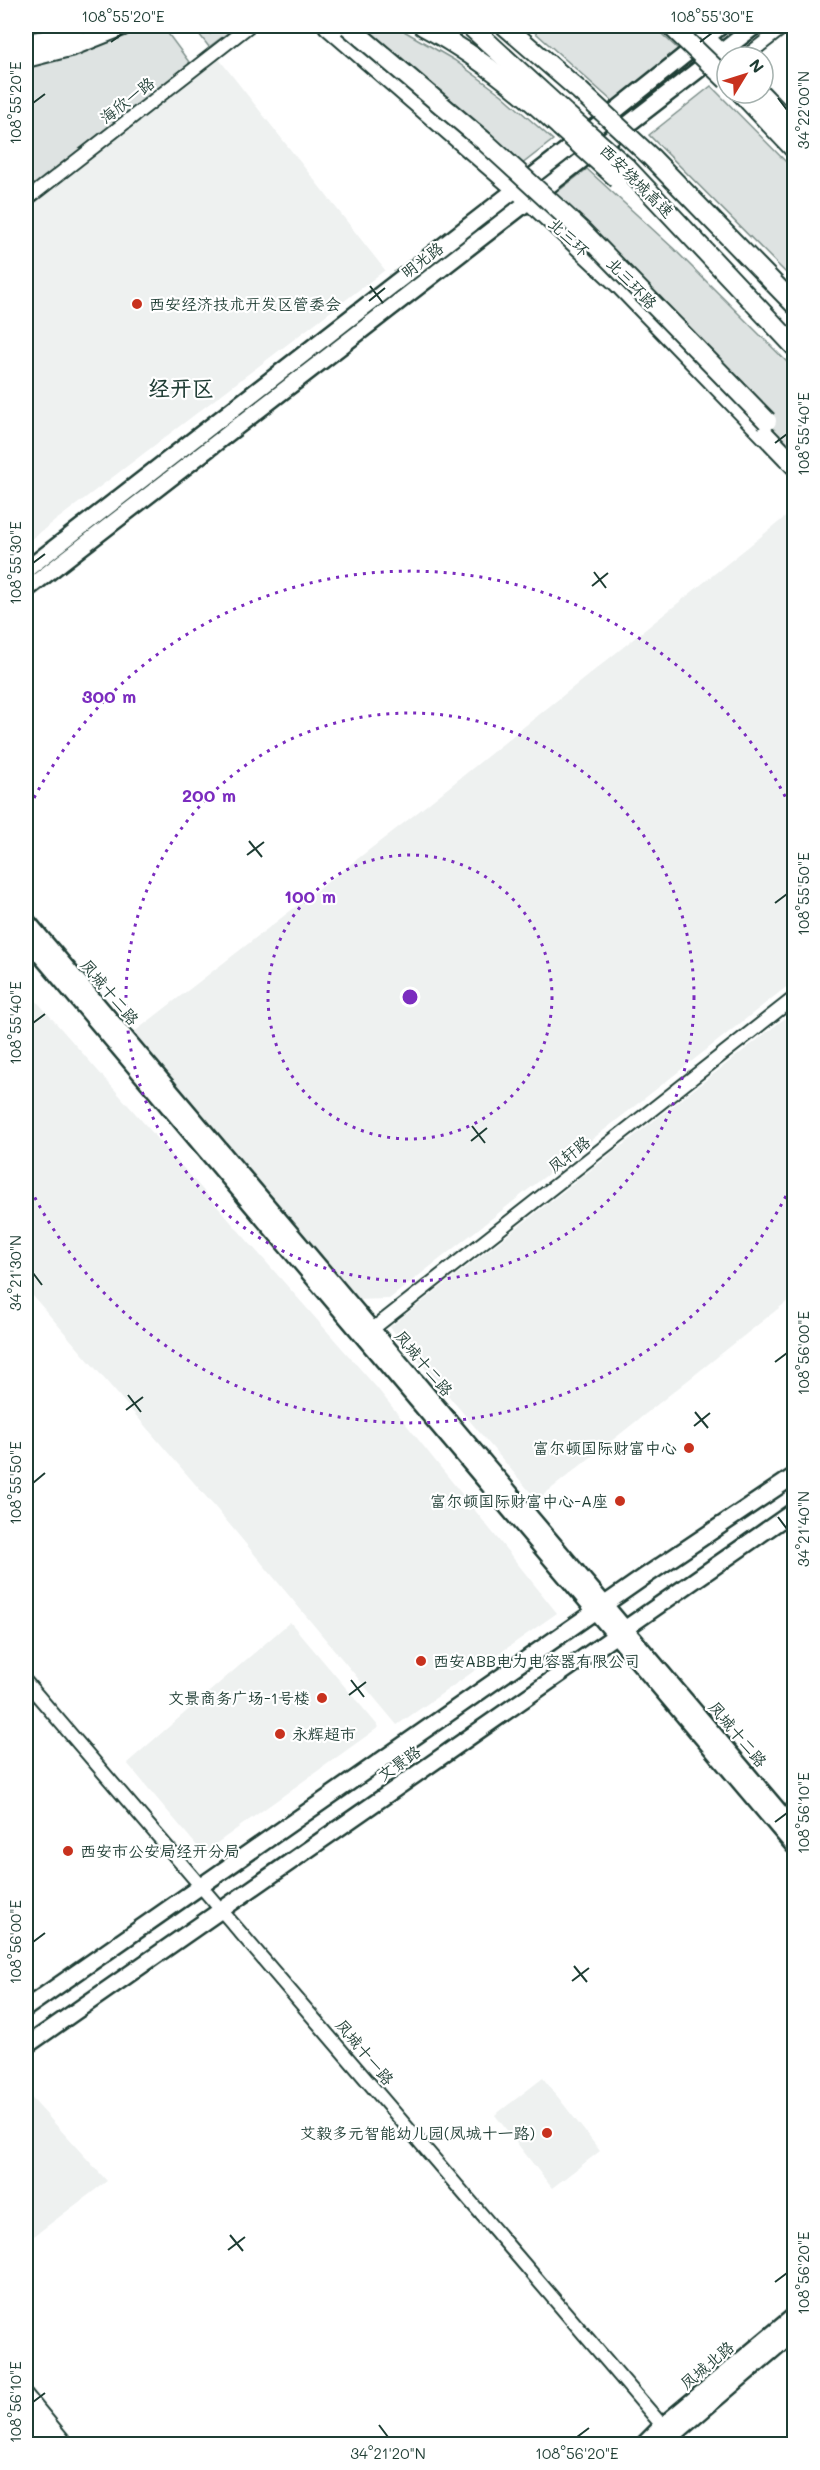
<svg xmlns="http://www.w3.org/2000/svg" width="820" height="2470" viewBox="0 0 820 2470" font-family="Mali,'LXGW WenKai TC',sans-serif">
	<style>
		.built { fill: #eef1f0 }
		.green { fill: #dee3e2; stroke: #7e908b; stroke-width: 1.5 }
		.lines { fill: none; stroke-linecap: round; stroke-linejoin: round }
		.minor-casing { stroke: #1f3d34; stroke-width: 16 }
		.major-casing { stroke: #1f3d34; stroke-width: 20 }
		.highway-casing { stroke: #1f3d34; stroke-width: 22 }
		.minor { stroke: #fff; stroke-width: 12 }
		.major { stroke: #fff; stroke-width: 15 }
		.highway { stroke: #fff; stroke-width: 18 }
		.highway-bridge-casing { stroke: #1f3d34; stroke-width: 22; stroke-linecap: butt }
		.highway-bridge { stroke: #fff; stroke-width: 18 }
		.ticks { fill: none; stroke: #1f3d34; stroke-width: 2 }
		.ring { fill: none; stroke: #7b2cbf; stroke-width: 3; stroke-dasharray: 3 6 }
		.poi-dot { fill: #c8321e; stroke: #fff; stroke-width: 2 }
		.labels { text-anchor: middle; stroke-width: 4.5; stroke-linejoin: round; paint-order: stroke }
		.street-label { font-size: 16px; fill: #1f3d34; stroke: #fff }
		.poi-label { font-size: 16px; fill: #1f3d34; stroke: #fff; text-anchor: start }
		.district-label { font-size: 22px; font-weight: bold; fill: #1f3d34; stroke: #fff }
		.centre { fill: #7b2cbf; stroke: #fff; stroke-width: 3 }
		.ring-label { font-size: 18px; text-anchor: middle; font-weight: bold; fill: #7b2cbf; stroke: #fff; stroke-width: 4.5; stroke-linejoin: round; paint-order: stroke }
		.neatline { fill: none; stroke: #1f3d34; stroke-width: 2 }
		.ticks-label { font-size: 15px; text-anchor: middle; fill: #1f3d34 }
	</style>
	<rect width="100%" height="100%" fill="#fff"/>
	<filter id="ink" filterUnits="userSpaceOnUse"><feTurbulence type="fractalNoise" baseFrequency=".0167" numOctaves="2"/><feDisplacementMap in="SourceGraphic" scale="12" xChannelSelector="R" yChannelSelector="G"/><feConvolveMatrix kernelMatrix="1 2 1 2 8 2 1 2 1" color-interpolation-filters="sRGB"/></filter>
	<g filter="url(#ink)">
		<!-- built -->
		<g class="built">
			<path d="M219,59L385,270L26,543V210Z"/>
			<path d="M794,510V981L389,1299L352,1300L133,1033L418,812Z"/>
			<path d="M26,989L377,1388L557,1613L397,1725L215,1507L26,1288Z"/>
			<path d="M794,1011V1296L537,1500L390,1327Z"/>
			<path d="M290,1622L379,1727L203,1853L127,1763Z"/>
			<path d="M543,2078L600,2151L552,2188L495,2115Z"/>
			<path d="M26,2092L107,2181L26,2242Z"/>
		</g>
		<!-- green -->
		<g class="green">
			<path d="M133,26H173L166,31L189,62V66L26,197V61Z"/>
			<path d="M193,26H206L204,27L210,34L221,26H237L209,47Z"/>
			<path d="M352,26H390L404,31L454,60L502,95L553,140L517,168Z"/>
			<path d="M528,26H653L678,49L613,102Z"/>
			<path d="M711,86L794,170V281L649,135Z"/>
			<path d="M587,169L673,248L794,369V453L719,368L548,199Z"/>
		</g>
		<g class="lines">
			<!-- minor casing -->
			<g class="minor-casing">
				<g id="minor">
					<path d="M745,57L785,26"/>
					<path d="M26,200L249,26"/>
					<path d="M365,1335L794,998"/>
					<path d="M26,1682L678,2444"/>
					<path d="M26,2394L67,2444"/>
				</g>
			</g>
			<!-- major casing -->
			<g class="major-casing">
				<g id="major">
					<path d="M26,570L565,151L721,26"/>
					<path d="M26,590L755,26"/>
					<path d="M26,920L794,1829"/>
					<path d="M26,938L794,1846"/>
					<path d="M26,2008L644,1577L794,1476"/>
					<path d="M26,2046L794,1511"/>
					<path d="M26,2413L51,2444"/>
					<path d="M26,2434L35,2444"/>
					<path d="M644,2444L662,2426L794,2316"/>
					<path d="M663,2444L794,2332"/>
				</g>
			</g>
			<!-- highway casing -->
			<g class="highway-casing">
				<g id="highway">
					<path d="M328,26L529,200L620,285L794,465"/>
					<path d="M423,26C474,53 518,88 560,127"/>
					<path d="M470,26L565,113"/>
					<path d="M505,26L581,92"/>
					<path d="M693,26L727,59"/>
					<path d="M26,43L52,39L77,26"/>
					<path d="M26,58L73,46L123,26"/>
					<path d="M741,93L794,149"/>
					<path d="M760,93L794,128"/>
					<path d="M652,158L794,304"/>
					<path d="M626,167L794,346"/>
				</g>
			</g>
			<!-- minor -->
			<use href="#minor" class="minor"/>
			<!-- major -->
			<use href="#major" class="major"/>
			<!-- highway -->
			<use href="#highway" class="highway"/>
			<!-- highway-bridge casing -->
			<g class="highway-bridge-casing">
				<g id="highway-bridge">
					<path d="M348,26L484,141L582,231L767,421"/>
					<path d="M671,26L727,80"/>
					<path d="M581,92L652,158"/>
					<path d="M565,113L626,167"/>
					<path d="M560,127L618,179"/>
				</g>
			</g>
			<!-- highway-bridge -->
			<use href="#highway-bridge" class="highway-bridge"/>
		</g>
	</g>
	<!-- ticks -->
	<path class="ticks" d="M111,42L123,33M700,42L712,33M778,98L787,110M33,103L45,94M370,286L383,303M369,301L385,288M775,443L787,434M33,563L45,554M594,572L606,588M592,586L608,573M249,841L262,857M247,855L264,842M775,903L787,894M33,1023L45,1014M472,1126L485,1143M471,1141L487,1128M33,1273L42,1285M775,1362L787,1353M128,1395L141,1412M126,1410L143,1397M695,1412L708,1428M694,1426L710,1413M33,1483L45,1473M778,1517L787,1529M351,1680L364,1697M349,1695L366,1682M775,1822L787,1813M33,1942L45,1933M574,1966L587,1982M572,1981L589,1968M230,2235L243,2251M228,2250L245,2237M775,2282L787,2273M33,2402L45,2393M379,2425L388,2437M577,2437L589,2428"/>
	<!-- distance rings -->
	<g class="ring">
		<circle cx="410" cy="997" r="142"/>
		<circle cx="410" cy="997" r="284"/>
		<path d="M794 1180A425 425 0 0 1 26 1180M26 814A425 425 0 0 1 794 814"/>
	</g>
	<!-- markers -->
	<g class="poi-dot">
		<circle cx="137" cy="304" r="6"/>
		<circle cx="689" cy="1448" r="6"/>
		<circle cx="620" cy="1501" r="6"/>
		<circle cx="421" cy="1661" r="6"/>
		<circle cx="322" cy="1698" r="6"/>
		<circle cx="280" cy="1734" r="6"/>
		<circle cx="68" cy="1851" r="6"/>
		<circle cx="547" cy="2133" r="6"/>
	</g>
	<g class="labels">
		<!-- street labels -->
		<g class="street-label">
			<text transform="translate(127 100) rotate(-38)" y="6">海欣一路</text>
			<text transform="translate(637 181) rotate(45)" y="6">西安绕城高速</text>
			<text transform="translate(569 237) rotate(43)" y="6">北三环</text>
			<text transform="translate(422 260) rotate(-37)" y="6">明光路</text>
			<text transform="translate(632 283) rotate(46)" y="6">北三环路</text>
			<text transform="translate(110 992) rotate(50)" y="6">凤城十二路</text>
			<text transform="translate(569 1154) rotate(-38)" y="6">凤轩路</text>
			<text transform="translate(424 1363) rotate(50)" y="6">凤城十二路</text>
			<text transform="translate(738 1734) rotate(50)" y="6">凤城十二路</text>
			<text transform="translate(399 1763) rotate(-35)" y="6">文景路</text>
			<text transform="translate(365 2052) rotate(50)" y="6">凤城十一路</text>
			<text transform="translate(707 2365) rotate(-40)" y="6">凤城北路</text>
		</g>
		<!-- poi labels -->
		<g class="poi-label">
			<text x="149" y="310">西安经济技术开发区管委会</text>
			<text x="677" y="1454" text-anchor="end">富尔顿国际财富中心</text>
			<text x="608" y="1507" text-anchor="end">富尔顿国际财富中心-A座</text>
			<text x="433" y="1667">西安ABB电力电容器有限公司</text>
			<text x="310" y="1704" text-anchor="end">文景商务广场-1号楼</text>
			<text x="292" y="1740">永辉超市</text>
			<text x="80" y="1857">西安市公安局经开分局</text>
			<text x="535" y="2139" text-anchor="end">艾毅多元智能幼儿园(凤城十一路)</text>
		</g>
		<!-- district labels -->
		<g class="district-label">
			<text x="181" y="396">经开区</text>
		</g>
	</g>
	<circle cx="410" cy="997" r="9" class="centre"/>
	<g class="ring-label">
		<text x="109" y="703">300 m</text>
		<text x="209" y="802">200 m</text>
		<text x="310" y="903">100 m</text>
	</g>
	<!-- margin -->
	<rect width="820" height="2470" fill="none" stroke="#fff" stroke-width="66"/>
	<!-- north arrow -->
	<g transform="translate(745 75) rotate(52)"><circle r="28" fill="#ffffff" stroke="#a5b1ae" stroke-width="1.5"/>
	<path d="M0-4.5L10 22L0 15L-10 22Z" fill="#c8321e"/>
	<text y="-9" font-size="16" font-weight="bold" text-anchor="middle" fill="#1f3d34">N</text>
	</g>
	<rect x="33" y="33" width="754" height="2404" class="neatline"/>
	<g class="ticks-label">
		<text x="123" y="22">108°55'20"E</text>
		<text x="712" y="22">108°55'30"E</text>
		<text transform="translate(16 103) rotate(-90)" y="5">108°55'20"E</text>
		<text transform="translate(804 110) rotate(-90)" y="5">34°22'00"N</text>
		<text transform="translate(804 434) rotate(-90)" y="5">108°55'40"E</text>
		<text transform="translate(16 563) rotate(-90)" y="5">108°55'30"E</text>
		<text transform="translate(804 894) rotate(-90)" y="5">108°55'50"E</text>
		<text transform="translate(16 1023) rotate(-90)" y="5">108°55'40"E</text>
		<text transform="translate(16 1273) rotate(-90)" y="5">34°21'30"N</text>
		<text transform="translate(804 1353) rotate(-90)" y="5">108°56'00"E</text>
		<text transform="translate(16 1483) rotate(-90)" y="5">108°55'50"E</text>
		<text transform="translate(804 1529) rotate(-90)" y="5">34°21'40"N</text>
		<text transform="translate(804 1813) rotate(-90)" y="5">108°56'10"E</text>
		<text transform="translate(16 1942) rotate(-90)" y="5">108°56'00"E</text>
		<text transform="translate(804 2273) rotate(-90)" y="5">108°56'20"E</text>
		<text transform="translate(16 2402) rotate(-90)" y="5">108°56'10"E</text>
		<text x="388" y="2459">34°21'20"N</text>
		<text x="577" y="2459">108°56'20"E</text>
	</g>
</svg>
